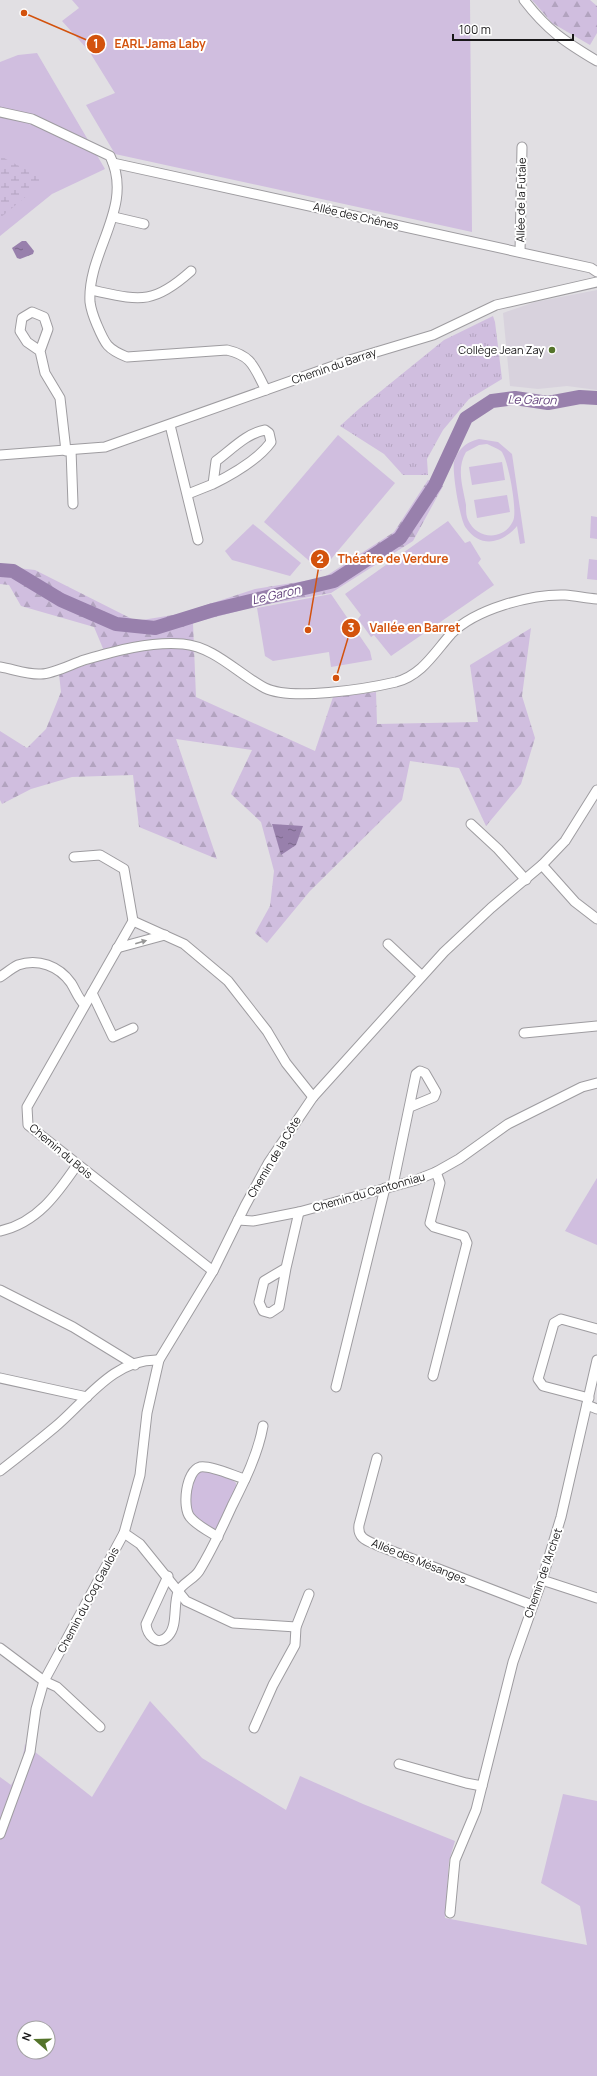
<svg xmlns="http://www.w3.org/2000/svg" width="597" height="2076" viewBox="0 0 597 2076" font-family="Manrope,sans-serif">
	<style>
		.built { fill: #d8d2dd }
		.grass { fill: #d0bedf; fill-rule: evenodd }
		.forest { fill: url(#forest-firs) }
		.wetland { fill: url(#wetland-marsh) }
		.park { fill: url(#park-tufts) }
		.water { fill: url(#water-ripples) }
		.lines { fill: none; stroke-linecap: round; stroke-linejoin: round }
		.river { stroke: #9880ac; stroke-width: 14 }
		.street-casing { stroke: #9e9ca0; stroke-width: 11 }
		.street { stroke: #fff; stroke-width: 9 }
		.oneway { fill: #979797 }
		.poi-dot { fill: #54742a; stroke: #fff; stroke-width: 1.5 }
		.labels { text-anchor: middle; stroke-width: 4; stroke-linejoin: round; paint-order: stroke }
		.street-label { font-size: 11px; fill: #181718; stroke: #fff }
		.poi-label { font-size: 11px; fill: #181718; stroke: #fff; text-anchor: end }
		.water-label { font-size: 12px; font-style: italic; fill: #63427c; stroke: #fff }
		.leader { fill: none; stroke: #d3520d; stroke-width: 1.5 }
		.callout-dot { fill: #d3520d; stroke: #fff; stroke-width: 1.5 }
		.mark-label { font-size: 12px; text-anchor: middle; font-weight: bold; fill: #fff }
		.callout-label { font-size: 12px; text-anchor: middle; font-weight: bold; fill: #d3520d; stroke: #fff; stroke-width: 4; stroke-linejoin: round; paint-order: stroke }
	</style>
	<defs>
		<pattern id="forest-firs" width="22" height="20" patternUnits="userSpaceOnUse"><rect width="22" height="20" fill="#d0bedf"/><path d="M5 1l3.5 6h-7zM16 11l3.5 6h-7z" fill="#b2a3bf"/></pattern>
		<pattern id="wetland-marsh" width="20" height="14" patternUnits="userSpaceOnUse"><rect width="20" height="14" fill="#d0bedf"/><path d="M1 5h8M5 5V1M11 12h8M15 12V8" fill="none" stroke="#b2a3bf"/></pattern>
		<pattern id="park-tufts" width="24" height="20" patternUnits="userSpaceOnUse"><rect width="24" height="20" fill="#d0bedf"/><path d="M3 7l-1-3M5 7V3M7 7l1-3M15 17l-1-3M17 17v-4M19 17l1-3" fill="none" stroke="#b2a3bf"/></pattern>
		<pattern id="water-ripples" width="26" height="14" patternUnits="userSpaceOnUse"><rect width="26" height="14" fill="#9880ac"/><path d="M2 4q2-2 4 0t4 0M15 11q2-2 4 0t4 0" fill="none" stroke="#7b688b"/></pattern>
	</defs>
	<rect width="100%" height="100%" fill="#e1dfe3"/>
	<!-- built -->
	<path class="built" d="M597,290V390L567,386L538,389L510,386L503,313L535,302Z"/>
	<!-- grass -->
	<g class="grass">
		<path d="M72,0H470L472,232L115,154L86,105L115,93L89,51L62,21L79,8Z"/>
		<path d="M37,53L105,169L52,194L0,236V62L18,55Z"/>
		<path d="M338,435L395,483L321,571L264,522Z"/>
		<path d="M479,439L498,442L512,454L525,543L520,544L517,526C503,543 481,549 466,528C460,521 452,472 454,462C455,458 458,452 461,449C466,443 472,441 479,439ZM487,444C491,446 497,448 501,451C508,457 518,513 513,521C504,541 477,540 468,520C466,516 466,510 466,505C463,487 456,469 466,452L479,445Z"/>
		<path d="M502,462L505,480L472,485L469,467Z"/>
		<path d="M507,495L510,512L477,518L474,500Z"/>
		<path d="M591,516L597,517V539L590,538Z"/>
		<path d="M448,521L465,543L470,541L481,559L478,563L494,585L391,656L374,635L371,637L358,619L361,615L345,594Z"/>
		<path d="M253,524L301,563L290,576L232,560L225,551Z"/>
		<path d="M589,559L597,560V580L587,579Z"/>
		<path d="M331,594L370,651L372,660L331,667L329,652L273,661L265,656L257,608Z"/>
		<path d="M597,1178V1245L565,1231Z"/>
		<path d="M200,1471C211,1471 228,1475 236,1483V1489L219,1526L215,1529C207,1526 196,1519 192,1512C187,1502 191,1478 200,1471Z"/>
		<path d="M150,1701L202,1758L286,1810L300,1776L363,1804L455,1841L449,1861L445,1918L587,1945L580,1906L541,1883L563,1794L597,1801V2076H0V1777L11,1785L21,1768L25,1744L92,1797ZM24,2028H48V2052H24Z"/>
	</g>
	<!-- forest -->
	<g class="forest">
		<path d="M532,0H590L597,6V33L590,45L552,23Z"/>
		<path d="M428,480L443,486L413,541L331,593L257,606L193,623L196,697L315,751L333,697L376,692L377,724L478,722L470,665L531,628L522,696L535,738L521,784L486,826L459,768L410,761L402,800L310,891L267,943L255,933L270,906L274,871L261,822L231,794L252,750L176,739L217,859L139,827L133,775L72,777L31,789L2,804L0,800V731L27,748L46,729L61,692L59,674L107,658L94,627L21,606L9,585L0,584V566L35,570L136,621L179,614L255,589L323,578L394,532Z"/>
	</g>
	<!-- wetland -->
	<path class="wetland" d="M0,156L46,180L0,218Z"/>
	<!-- park -->
	<path class="park" d="M493,316L495,322L502,379L469,399L443,430L427,459L428,475H403L384,454L340,426L360,408L444,340Z"/>
	<!-- water -->
	<g class="water">
		<path d="M22,241H26L34,251L33,254L20,259L17,258L12,248Z"/>
		<path d="M272,824L303,826L296,845L281,855Z"/>
	</g>
	<g class="lines">
		<!-- river -->
		<path class="river" d="M0,570L13,571L61,600L116,624L155,628L213,610L334,581L400,538L435,485L466,418L492,401L515,398L548,403L580,397L597,398"/>
		<!-- street casing -->
		<g class="street-casing">
			<g id="street">
				<path d="M524,0C547,30 565,42 597,61"/>
				<path d="M0,112L32,119L110,156C135,207 87,251 90,302C91,310 94,318 97,325C105,344 107,349 127,357L227,350C253,356 254,368 266,390"/>
				<path d="M113,163L591,268L597,272"/>
				<path d="M114,217L144,224"/>
				<path d="M520,252L522,147"/>
				<path d="M91,290C139,300 152,306 191,271"/>
				<path d="M40,351L27,342L20,331L22,318L32,312L44,317L48,329L40,351L45,373L60,398L66,451"/>
				<path d="M170,425L198,540"/>
				<path d="M71,450L73,504"/>
				<path d="M0,455L105,447L353,359L433,335L496,305L597,282"/>
				<path d="M188,494L213,484L216,461C231,450 247,433 265,430L269,433L271,442C258,460 233,474 213,484"/>
				<path d="M0,667C13,669 28,675 41,674C53,674 72,664 84,660C115,651 151,641 183,644C215,647 238,674 265,688C291,701 366,689 396,682C422,675 434,653 451,634C475,609 531,594 565,595C576,596 586,598 597,599"/>
				<path d="M471,824L498,849L526,880"/>
				<path d="M74,857L100,855L124,869L133,921"/>
				<path d="M542,865L575,902L597,919"/>
				<path d="M388,944L421,975"/>
				<path d="M117,948L165,935"/>
				<path d="M0,977C6,973 12,968 18,965C38,958 59,966 71,983C76,991 78,998 84,1004"/>
				<path d="M92,993L113,1037L133,1028"/>
				<path d="M524,1033L597,1026"/>
				<path d="M393,1185L416,1074L420,1071L425,1073L436,1092L434,1097L410,1107"/>
				<path d="M238,1220L253,1221L299,1212L416,1180L436,1172L459,1159L508,1124L582,1087L597,1083"/>
				<path d="M0,1231C37,1223 57,1194 77,1165"/>
				<path d="M286,1268L279,1307L270,1313L263,1311L259,1302L264,1281L286,1268L299,1212"/>
				<path d="M213,1271L28,1125L27,1107L133,921L184,944L228,981L267,1031L286,1063L313,1097"/>
				<path d="M0,1290L73,1327L135,1365"/>
				<path d="M433,1376L467,1243L464,1236L434,1227L430,1223L440,1183L436,1172"/>
				<path d="M0,1378L87,1397"/>
				<path d="M336,1387L385,1188"/>
				<path d="M589,1398L543,1386L538,1379L554,1323L561,1319L597,1329"/>
				<path d="M587,1405L597,1409"/>
				<path d="M377,1458L359,1525C357,1539 368,1541 379,1546L532,1605"/>
				<path d="M0,1471C18,1457 37,1442 55,1427C86,1401 114,1358 159,1360"/>
				<path d="M124,1533L140,1544L186,1601L233,1623L296,1627"/>
				<path d="M218,1537C210,1532 196,1525 190,1517C182,1507 186,1471 200,1467C210,1465 234,1476 245,1479"/>
				<path d="M168,1576L146,1624C147,1634 157,1648 168,1636C178,1626 173,1605 178,1592C181,1584 194,1579 199,1571C212,1550 222,1528 232,1506C245,1480 258,1454 263,1426"/>
				<path d="M542,1580L597,1598"/>
				<path d="M0,1648L44,1681L57,1687L100,1727"/>
				<path d="M254,1728L273,1685L295,1645L296,1627L309,1594"/>
				<path d="M399,1764L466,1783L482,1786"/>
				<path d="M0,1834L30,1752L36,1709L44,1681L124,1533L140,1475L147,1413L159,1360L213,1271L245,1206L269,1162L313,1097L444,952L491,908L542,865L565,841L597,790"/>
				<path d="M450,1913L455,1860L476,1810L513,1662L542,1580L561,1517L597,1360"/>
			</g>
		</g>
		<!-- street -->
		<use href="#street" class="street"/>
	</g>
	<!-- one-way arrows -->
	<defs><path id="oneway-solid" d="M-6-.8H1V-3.2L6.5 0L1 3.2V.8H-6Z"/></defs>
	<use class="oneway" href="#oneway-solid" transform="translate(141 942) rotate(-16)"/>
	<!-- markers -->
	<circle class="poi-dot" cx="552" cy="350" r="4"/>
	<g class="labels">
		<!-- street labels -->
		<g class="street-label">
			<text transform="translate(521 200) rotate(-89)" y="4">Allée de la Futaie</text>
			<text transform="translate(356 216) rotate(13)" y="4">Allée des Chênes</text>
			<text transform="translate(334 366) rotate(-19)" y="4">Chemin du Barray</text>
			<text transform="translate(61 1151) rotate(40)" y="4">Chemin du Bois</text>
			<text transform="translate(274 1157) rotate(-59)" y="4">Chemin de la Côte</text>
			<text transform="translate(369 1192) rotate(-16)" y="4">Chemin du Cantonniau</text>
			<text transform="translate(419 1561) rotate(22)" y="4">Allée des Mésanges</text>
			<text transform="translate(543 1573) rotate(-71)" y="4">Chemin de l'Archet</text>
			<text transform="translate(88 1600) rotate(-62)" y="4">Chemin du Coq Gaulois</text>
		</g>
		<!-- poi labels -->
		<g class="poi-label">
			<text x="544" y="354">Collège Jean Zay</text>
		</g>
		<!-- water labels -->
		<g class="water-label">
			<text transform="translate(532 400) rotate(1)" y="4">Le Garon</text>
			<text transform="translate(276 595) rotate(-13)" y="4">Le Garon</text>
		</g>
	</g>
	<!-- callouts -->
	<path class="leader" d="M24 13L96 44M308 630L320 559M336 678L351 628"/>
	<g class="callout-dot">
		<circle cx="24" cy="13" r="4"/>
		<circle cx="308" cy="630" r="4"/>
		<circle cx="336" cy="678" r="4"/>
		<circle cx="96" cy="44" r="10"/>
		<circle cx="320" cy="559" r="10"/>
		<circle cx="351" cy="628" r="10"/>
	</g>
	<g class="mark-label">
		<text x="96" y="48">1</text>
		<text x="320" y="563">2</text>
		<text x="351" y="632">3</text>
	</g>
	<g class="callout-label">
		<text x="160" y="48">EARL Jama Laby</text>
		<text x="393" y="563">Théatre de Verdure</text>
		<text x="415" y="632">Vallée en Barret</text>
	</g>
	<!-- north arrow -->
	<g transform="translate(36 2040) rotate(290)"><circle r="19" fill="#ffffff" stroke="#a3a2a3"/>
	<path d="M0-3L7 15L0 10L-7 15Z" fill="#54742a"/>
	<text y="-6" font-size="11" font-weight="bold" text-anchor="middle" fill="#181718">N</text>
	</g>
	<!-- scale -->
	<path d="M453 34v6h120v-6" fill="none" stroke="#181718" stroke-width="2"/>
	<text x="459" y="34" font-size="12" fill="#181718" stroke="#ffffff" stroke-width="3" paint-order="stroke">100 m</text>
</svg>
